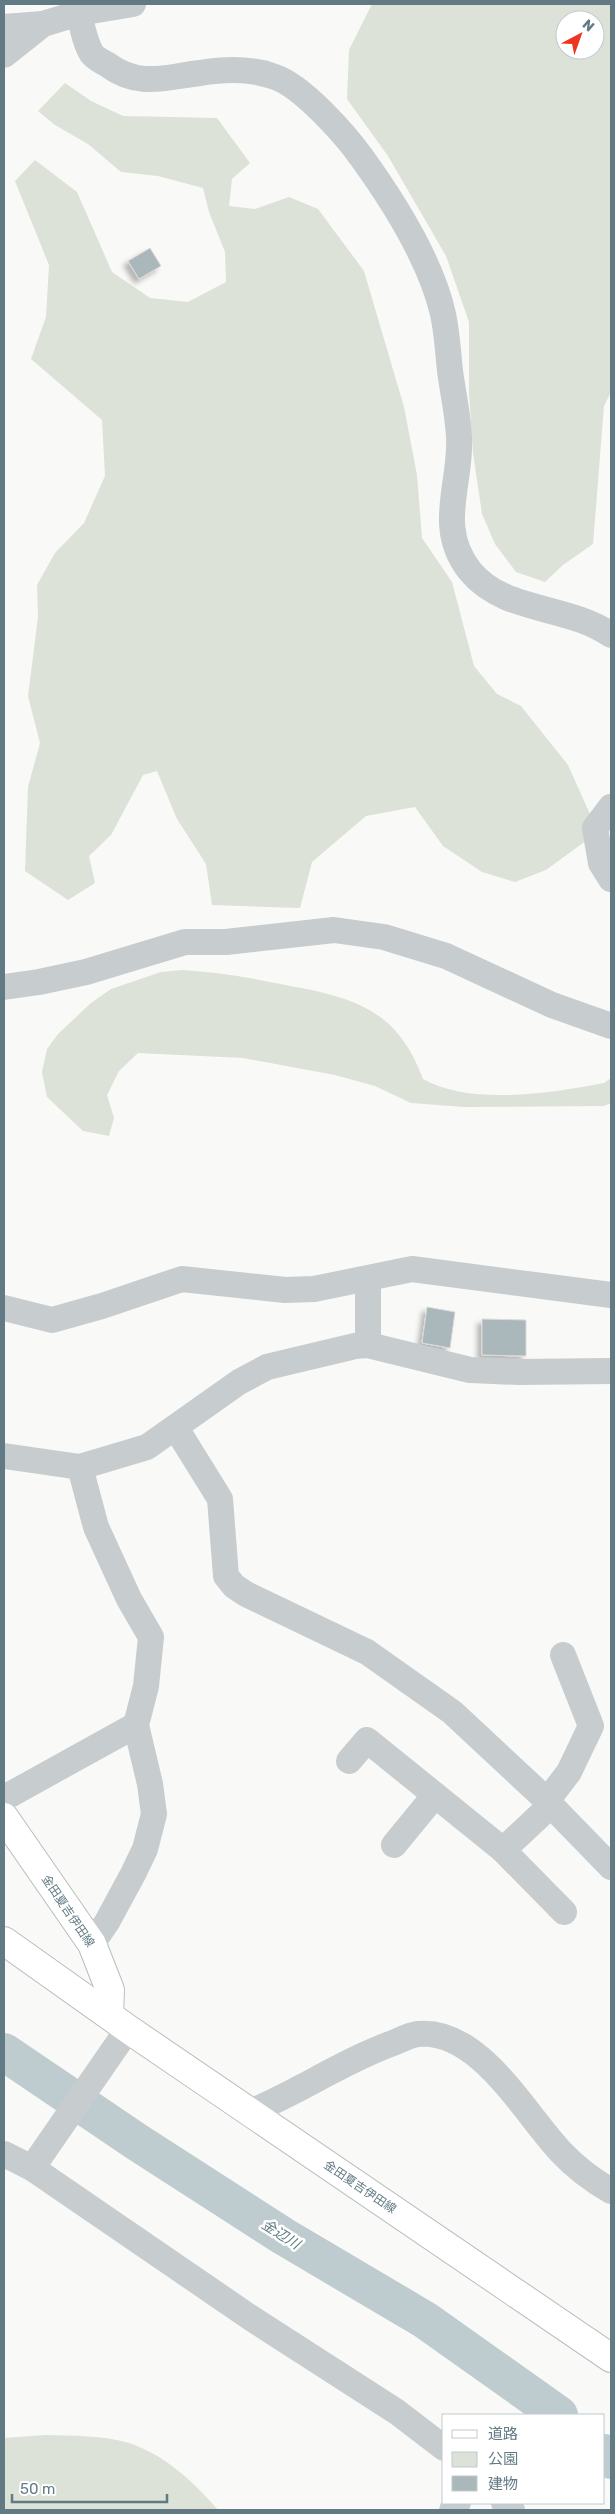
<svg xmlns="http://www.w3.org/2000/svg" width="615" height="2514" viewBox="0 0 615 2514" font-family="Rubik,'Noto Sans JP',sans-serif">
	<style>
		.green { fill: #dce2d7; fill-rule: evenodd }
		.lines { fill: none; stroke-linecap: round; stroke-linejoin: round }
		.river { stroke: #becccf; stroke-width: 38 }
		.building { fill: #aab7bb; stroke: #dbdbd9; filter: url(#shadow) }
		.major-casing { stroke: #b7bec1; stroke-width: 30 }
		.minor { stroke: #c7cccf; stroke-width: 26 }
		.major { stroke: #fff; stroke-width: 28 }
		.labels { text-anchor: middle; stroke-width: 5; stroke-linejoin: round; paint-order: stroke }
		.street-label { font-size: 12px; fill: #627a84; stroke: #fff }
		.water-label { font-size: 14px; font-style: italic; fill: #5e797d; stroke: #fff }
	</style>
	<defs>
		<filter id="shadow"><feDropShadow dx="-4.5" dy="4.5" stdDeviation="2.5" flood-color="#0004"/></filter>
	</defs>
	<rect width="100%" height="100%" fill="#f9f9f7"/>
	<!-- green -->
	<g class="green">
		<path d="M372,4H611V392L604,406L593,544L563,565L545,582L516,572L495,544L482,514L473,453L469,393V322L446,256L388,156L347,99L349,50ZM565,20H595V50H565Z"/>
		<path d="M65,83L91,101L123,116L217,118L250,163L232,179L229,206L255,209L289,197L318,209L364,271L404,407L417,475L422,538L452,582L474,666L497,694L521,706L568,765L598,832L546,870L515,882L482,872L443,846L415,807L366,816L312,862L300,908L212,905L206,864L177,819L157,771L143,775L111,835L89,856L95,883L68,900L25,871L28,787L40,743L28,696L38,617L37,585L55,553L84,523L105,476L102,420L31,359L46,317L49,265L15,181L35,160L77,192L112,272L150,298L188,302L226,282L225,252L209,212L203,188L158,176L121,172L88,144L55,125L38,111Z"/>
		<path d="M182,970C215,972 247,977 280,984C350,997 396,1006 423,1079C470,1106 552,1093 604,1083L611,1078V1103L604,1106L464,1107L411,1103L375,1086L335,1075L243,1058L138,1053L119,1071L107,1095L114,1118L109,1136L83,1131L47,1097L42,1072L47,1049L58,1034L91,1003L111,989L161,972Z"/>
		<path d="M45,2435C73,2436 103,2435 129,2443C165,2455 194,2482 218,2510H4V2438Z"/>
	</g>
	<g class="lines">
		<!-- river -->
		<g class="river">
			<path d="M4,2052L137,2142L283,2236L425,2320L559,2415"/>
			<path d="M604,2453L611,2460"/>
		</g>
	</g>
	<!-- building -->
	<g class="building">
		<path d="M150,248L161,266L139,279L128,261Z"/>
		<path d="M427,1307L455,1312L450,1348L422,1343Z"/>
		<path d="M482,1319L526,1320V1356L482,1355Z"/>
	</g>
	<g class="lines">
		<!-- major casing -->
		<g class="major-casing">
			<g id="major">
				<path d="M4,1817L92,1944L110,1990L109,2015"/>
				<path d="M4,1941L128,2029L611,2358"/>
			</g>
		</g>
		<!-- minor -->
		<g class="minor">
			<path d="M79,13C82,26 85,43 92,54C96,59 103,62 108,65C139,88 166,77 200,73C224,69 252,68 275,77C302,86 345,134 362,158C393,201 431,261 443,314C447,332 448,352 450,371C453,393 458,415 459,437C462,483 435,527 470,571C504,613 569,605 611,635"/>
			<path d="M4,27L43,24L79,13L133,4"/>
			<path d="M4,55L43,24"/>
			<path d="M611,807L595,828L601,863L611,879"/>
			<path d="M4,987L39,982L86,972L185,942H226L334,930L384,937L446,956L552,1005L611,1026"/>
			<path d="M368,1279V1345"/>
			<path d="M4,1308L52,1320L102,1306L182,1279L285,1290L314,1289L412,1269L611,1295"/>
			<path d="M176,1428L220,1499L226,1576L234,1586L246,1594L367,1652L452,1712L540,1794L611,1867"/>
			<path d="M4,1456L80,1467L147,1447L239,1382L267,1367L355,1346L368,1345L470,1370L519,1372L611,1371"/>
			<path d="M80,1467L96,1527L129,1599L151,1637L146,1686L136,1725L150,1784L154,1814L145,1849L133,1874L107,1922L92,1944"/>
			<path d="M349,1761L367,1740L503,1850"/>
			<path d="M4,1798L136,1725"/>
			<path d="M547,1801L569,1772L591,1726L563,1655"/>
			<path d="M551,1805L503,1850L564,1912"/>
			<path d="M394,1845L435,1795"/>
			<path d="M250,2112C299,2092 343,2061 393,2043C400,2040 410,2035 418,2034C479,2028 524,2113 561,2152C576,2168 592,2180 611,2191"/>
			<path d="M4,2154L32,2168L251,2318L397,2412L444,2448"/>
			<path d="M32,2168L128,2029"/>
			<path d="M504,2503L512,2510"/>
			<path d="M452,2510L458,2503"/>
		</g>
		<!-- major -->
		<use href="#major" class="major"/>
	</g>
	<g class="labels">
		<!-- street labels -->
		<g class="street-label">
			<text transform="translate(68 1911) rotate(56)" y="4">金田夏吉伊田線</text>
			<text transform="translate(360 2187) rotate(34)" y="4">金田夏吉伊田線</text>
		</g>
		<!-- water labels -->
		<g class="water-label">
			<text transform="translate(281 2234) rotate(32)" y="5">金辺川</text>
		</g>
	</g>
	<!-- border -->
	<rect width="615" height="2514" fill="none" stroke="#627a84" stroke-width="10"/>
	<!-- legend -->
	<rect x="442" y="2414" width="162" height="90" fill="#ffffff" stroke="#c0cace"/>
	<rect x="452" y="2430" width="25" height="8" fill="#ffffff" stroke="#c0cace"/>
	<text x="488" y="2439" font-size="15" fill="#627a84">道路</text>
	<rect x="452" y="2452" width="25" height="15" fill="#dce2d7" stroke="#c0cace"/>
	<text x="488" y="2464" font-size="15" fill="#627a84">公園</text>
	<rect x="452" y="2476" width="25" height="15" fill="#aab7bb" stroke="#c0cace"/>
	<text x="488" y="2489" font-size="15" fill="#627a84">建物</text>
	<!-- north arrow -->
	<g transform="translate(580 35) rotate(41)"><circle r="24" fill="#ffffff" stroke="#c0cace"/>
	<path d="M0-4L9 19L0 12L-9 19Z" fill="#ee3422"/>
	<text y="-8" font-size="14" font-weight="bold" text-anchor="middle" fill="#627a84">N</text>
	</g>
	<!-- scale -->
	<path d="M12 2494v8h155v-8" fill="none" stroke="#627a84" stroke-width="2.5"/>
	<text x="20" y="2494" font-size="15" fill="#627a84" stroke="#ffffff" stroke-width="4" paint-order="stroke">50 m</text>
</svg>
